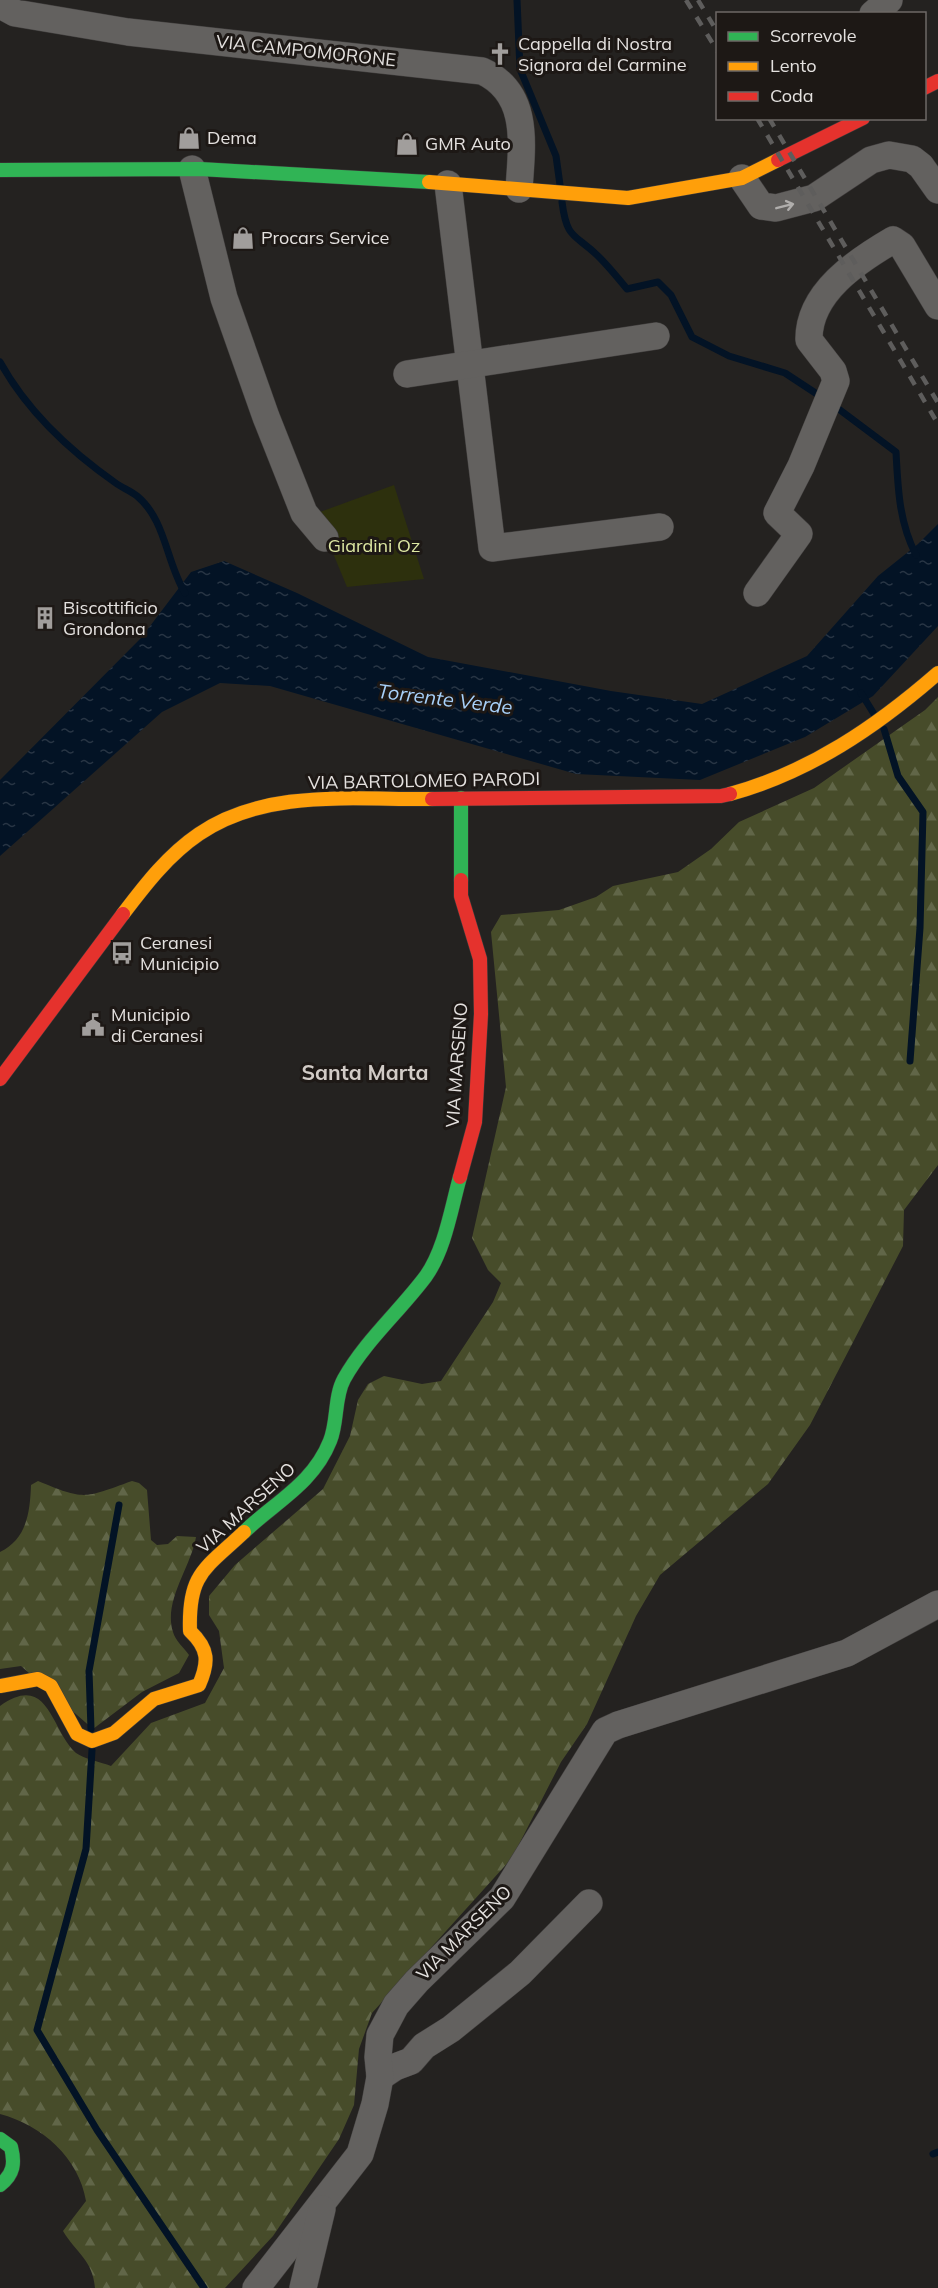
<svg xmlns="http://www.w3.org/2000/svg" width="938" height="2288" viewBox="0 0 938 2288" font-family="Mulish,sans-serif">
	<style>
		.forest { fill: url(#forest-firs) }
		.park { fill: #2d300d }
		.water { fill: url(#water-ripples) }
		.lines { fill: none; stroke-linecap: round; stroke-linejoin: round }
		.stream { stroke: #031325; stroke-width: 7 }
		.street-casing { stroke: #403e3d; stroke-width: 28 }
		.fast-casing { stroke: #403e3d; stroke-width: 15 }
		.slow-casing { stroke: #403e3d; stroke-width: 15 }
		.jam-casing { stroke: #403e3d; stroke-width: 15 }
		.street { stroke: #63615f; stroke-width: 27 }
		.fast { stroke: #30b455; stroke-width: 14 }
		.slow { stroke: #ff9f0a; stroke-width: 14 }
		.jam { stroke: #e5322d; stroke-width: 14 }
		.rail { stroke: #5e5d5c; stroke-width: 4.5; stroke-dasharray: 10 10; stroke-linecap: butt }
		.oneway { stroke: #b0aeac }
		.labels { text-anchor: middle; stroke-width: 6; stroke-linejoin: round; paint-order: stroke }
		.poi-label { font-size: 18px; fill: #e4e1df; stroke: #1d1815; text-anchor: start }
		.street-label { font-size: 18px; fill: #e4e1df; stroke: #1d1815 }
		.park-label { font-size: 18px; fill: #dee8a3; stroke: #1d1815 }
		.water-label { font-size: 20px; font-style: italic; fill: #a8d1fa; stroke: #1d1815 }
		.quarter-label { font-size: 21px; font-weight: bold; fill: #d1cbc6; stroke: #1d1815 }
	</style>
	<defs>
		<pattern id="forest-firs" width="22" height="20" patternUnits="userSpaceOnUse" patternTransform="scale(1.5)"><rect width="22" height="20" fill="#474c2a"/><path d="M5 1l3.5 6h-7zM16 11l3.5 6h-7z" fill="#616648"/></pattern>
		<pattern id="water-ripples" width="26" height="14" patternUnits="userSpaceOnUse" patternTransform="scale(1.5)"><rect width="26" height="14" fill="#031325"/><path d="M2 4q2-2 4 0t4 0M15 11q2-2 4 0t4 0" fill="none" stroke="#283544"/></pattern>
	</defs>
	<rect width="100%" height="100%" fill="#242220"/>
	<!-- forest -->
	<g class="forest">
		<path d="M938,697V1165L904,1210L903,1246L810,1425L768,1484L660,1575L636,1616L587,1724L561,1762L512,1858L372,2013L359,2049L354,2105L339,2139L273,2236L225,2288H95C93,2260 76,2253 63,2231L86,2201C79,2158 42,2125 0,2114V1706C49,1671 51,1731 76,1753C84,1759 101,1762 111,1766L151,1723L205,1703L224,1668L219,1631L209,1615V1596L235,1565L323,1489L350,1436L358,1400L368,1384L384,1376L422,1384L441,1381L493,1302L501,1283L488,1270L472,1238L506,1087L491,932L501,915L559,910L596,897L613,886L678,872L711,849L739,822L814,788L925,710Z"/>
		<path d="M38,1481C86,1501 84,1498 132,1481L139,1483L147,1490L151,1540L157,1545L168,1544L177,1536L196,1537C191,1567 163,1601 173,1632C175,1640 184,1648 189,1655L179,1673L142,1692L93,1729L21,1666L0,1669V1552C27,1539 30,1512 31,1485Z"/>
	</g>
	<!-- park -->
	<path class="park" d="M394,485L424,579L347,587L330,546L320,512Z"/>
	<!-- water -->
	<path class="water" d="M938,524V626L873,696L805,737L700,780L576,774L270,686L220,683L162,712L0,856V780L141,638L191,572L224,561L297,593L428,657L611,691L702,704L807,656L878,576L918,544Z"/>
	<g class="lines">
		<!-- stream -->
		<g class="stream">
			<path d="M517,0L520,69L556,156L560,185"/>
			<path d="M562,202C567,241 575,233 599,257C609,267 618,278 627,289L658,282L671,295L692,337L729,356L785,373L823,398"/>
			<path d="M0,362C27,411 71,452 117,484C123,488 131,491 137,496C166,520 166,562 185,593"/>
			<path d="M832,404L896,452C898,489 899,522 916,555"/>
			<path d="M861,693L874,714"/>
			<path d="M884,729L898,776L923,812L920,928L910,1061"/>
			<path d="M91,1729L89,1671L119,1505"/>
			<path d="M92,1750L86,1849L37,2030L97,2130L204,2288"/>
			<path d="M933,2154L938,2152"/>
		</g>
		<!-- street casing -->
		<g class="street-casing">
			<g id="street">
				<path d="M0,5L15,13L128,32L482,71C530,93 522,144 519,189"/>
				<path d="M873,14L889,0"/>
				<path d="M192,169L224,298L266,417L304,513L325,538"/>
				<path d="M742,178L761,206L776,208L814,198L871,160L889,155L912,159L921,166L938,190"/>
				<path d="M448,184L492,548L660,527"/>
				<path d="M407,374L656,336"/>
				<path d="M757,593L799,534L777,513L801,466L836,381L833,371L809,340C808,293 857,261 893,240L902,246L938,306"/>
				<path d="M380,2077L395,2067L411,2061L424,2046L451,2029L520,1973L589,1903"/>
				<path d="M256,2288L360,2154L375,2104L380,2077L378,2057L380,2035L396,2005L417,1981L502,1898L605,1731L618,1725L847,1653L938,1604"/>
				<path d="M303,2288L322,2209"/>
			</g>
		</g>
		<!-- fast casing -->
		<g class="fast-casing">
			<g id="fast">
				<path d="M0,170L200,169L429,182"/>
				<path d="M461,798V880"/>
				<path d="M244,1532C275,1502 313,1484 330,1441C338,1422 334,1397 344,1379C365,1341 400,1311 426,1276C445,1249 451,1209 460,1177"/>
				<path d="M0,2139L11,2147C15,2163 14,2174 0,2185"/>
			</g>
		</g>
		<!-- slow casing -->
		<g class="slow-casing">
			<g id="slow">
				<path d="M429,182L628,198L742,178L778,160"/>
				<path d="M730,794C810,772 876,727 938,673"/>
				<path d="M123,914C145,885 168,855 199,834C266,788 355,800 432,799"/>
				<path d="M0,1686L38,1679L51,1686L77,1734L92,1741L114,1733L154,1699L199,1685C209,1662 209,1649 190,1631C188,1573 205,1569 244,1532"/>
			</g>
		</g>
		<!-- jam casing -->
		<g class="jam-casing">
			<g id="jam">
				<path d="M924,88L938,81"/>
				<path d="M778,160L863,118"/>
				<path d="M432,799L721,796L730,794"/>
				<path d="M0,1079L123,914"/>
				<path d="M460,1177L475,1122L481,1014L480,959L461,896V880"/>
			</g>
		</g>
		<!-- street -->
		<use href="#street" class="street"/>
		<!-- fast -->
		<use href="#fast" class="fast"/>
		<!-- slow -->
		<use href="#slow" class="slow"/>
		<!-- jam -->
		<use href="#jam" class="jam"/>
		<!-- rail -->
		<g class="rail">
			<path d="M686,0L718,52"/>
			<path d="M698,0L718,33"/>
			<path d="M757,118L938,424"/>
			<path d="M769,118L938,403"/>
		</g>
	</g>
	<!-- one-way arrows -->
	<defs><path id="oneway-shaft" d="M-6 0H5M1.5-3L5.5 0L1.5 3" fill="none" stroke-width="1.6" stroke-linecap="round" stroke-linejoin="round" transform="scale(1.5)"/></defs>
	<use class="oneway" href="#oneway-shaft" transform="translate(785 206) rotate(-14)"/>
	<!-- icons -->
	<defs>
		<g id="church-bare" transform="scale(1.8)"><path d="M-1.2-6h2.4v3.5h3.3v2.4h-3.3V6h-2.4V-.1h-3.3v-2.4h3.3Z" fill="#a19e9c" stroke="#1d1815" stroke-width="2.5" paint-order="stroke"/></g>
		<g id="shop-bare" transform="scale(1.8)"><path d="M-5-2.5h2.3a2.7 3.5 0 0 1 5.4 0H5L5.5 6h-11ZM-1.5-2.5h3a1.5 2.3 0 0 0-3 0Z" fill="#a19e9c" stroke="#1d1815" stroke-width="2.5" paint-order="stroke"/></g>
		<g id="building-bare" transform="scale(1.8)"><path d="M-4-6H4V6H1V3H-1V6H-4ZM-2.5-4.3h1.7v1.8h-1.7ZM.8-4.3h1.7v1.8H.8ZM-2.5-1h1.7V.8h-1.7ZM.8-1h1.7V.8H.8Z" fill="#a19e9c" stroke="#1d1815" stroke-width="2.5" paint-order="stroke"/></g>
		<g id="bus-bare" transform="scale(1.8)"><path d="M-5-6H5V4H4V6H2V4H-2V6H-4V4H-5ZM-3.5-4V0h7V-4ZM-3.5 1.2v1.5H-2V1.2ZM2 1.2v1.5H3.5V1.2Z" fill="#a19e9c" stroke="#1d1815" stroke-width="2.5" paint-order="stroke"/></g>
		<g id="civic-bare" transform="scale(1.8)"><path d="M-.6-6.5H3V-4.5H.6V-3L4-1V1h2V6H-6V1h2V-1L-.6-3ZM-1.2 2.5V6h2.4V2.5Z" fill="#a19e9c" stroke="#1d1815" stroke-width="2.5" paint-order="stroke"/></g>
	</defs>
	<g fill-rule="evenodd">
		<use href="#church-bare" x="500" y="54"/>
		<use href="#shop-bare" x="189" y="138"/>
		<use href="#shop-bare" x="407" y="144"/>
		<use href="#shop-bare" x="243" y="238"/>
		<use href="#building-bare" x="45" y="618"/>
		<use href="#bus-bare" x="122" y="953"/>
		<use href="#civic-bare" x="93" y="1025"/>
	</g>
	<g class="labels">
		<!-- poi labels -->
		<g class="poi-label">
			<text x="518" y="50">Cappella di Nostra<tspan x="518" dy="21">Signora del Carmine</tspan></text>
			<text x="207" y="144">Dema</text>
			<text x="425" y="150">GMR Auto</text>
			<text x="261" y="244">Procars Service</text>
			<text x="63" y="614">Biscottificio<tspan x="63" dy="21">Grondona</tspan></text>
			<text x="140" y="949">Ceranesi<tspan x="140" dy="21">Municipio</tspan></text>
			<text x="111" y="1021">Municipio<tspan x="111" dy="21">di Ceranesi</tspan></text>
		</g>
		<!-- street labels -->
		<g class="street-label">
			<text transform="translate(306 51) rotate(6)" y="6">VIA CAMPOMORONE</text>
			<text transform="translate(424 781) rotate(-1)" y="6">VIA BARTOLOMEO PARODI</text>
			<text transform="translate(457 1065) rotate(-86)" y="6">VIA MARSENO</text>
			<text transform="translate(246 1508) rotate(-42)" y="6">VIA MARSENO</text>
			<text transform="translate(464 1933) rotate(-45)" y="6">VIA MARSENO</text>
		</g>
		<!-- park labels -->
		<g class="park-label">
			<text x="374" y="552">Giardini Oz</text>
		</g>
		<!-- water labels -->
		<g class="water-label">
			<text transform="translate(445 699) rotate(7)" y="7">Torrente Verde</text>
		</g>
		<!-- quarter labels -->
		<g class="quarter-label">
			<text x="365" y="1080">Santa Marta</text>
		</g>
	</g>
	<!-- legend -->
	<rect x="716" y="12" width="210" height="108" fill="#1d1815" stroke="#6d6866" stroke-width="1.5"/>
	<rect x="728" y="32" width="30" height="9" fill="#30b455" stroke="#6d6866" stroke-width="1.5"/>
	<text x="770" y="42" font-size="18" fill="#e4e1df">Scorrevole</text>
	<rect x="728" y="62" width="30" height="9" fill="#ff9f0a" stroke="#6d6866" stroke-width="1.5"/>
	<text x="770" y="72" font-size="18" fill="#e4e1df">Lento</text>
	<rect x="728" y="92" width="30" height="9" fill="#e5322d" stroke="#6d6866" stroke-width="1.5"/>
	<text x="770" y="102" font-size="18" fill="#e4e1df">Coda</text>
</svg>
